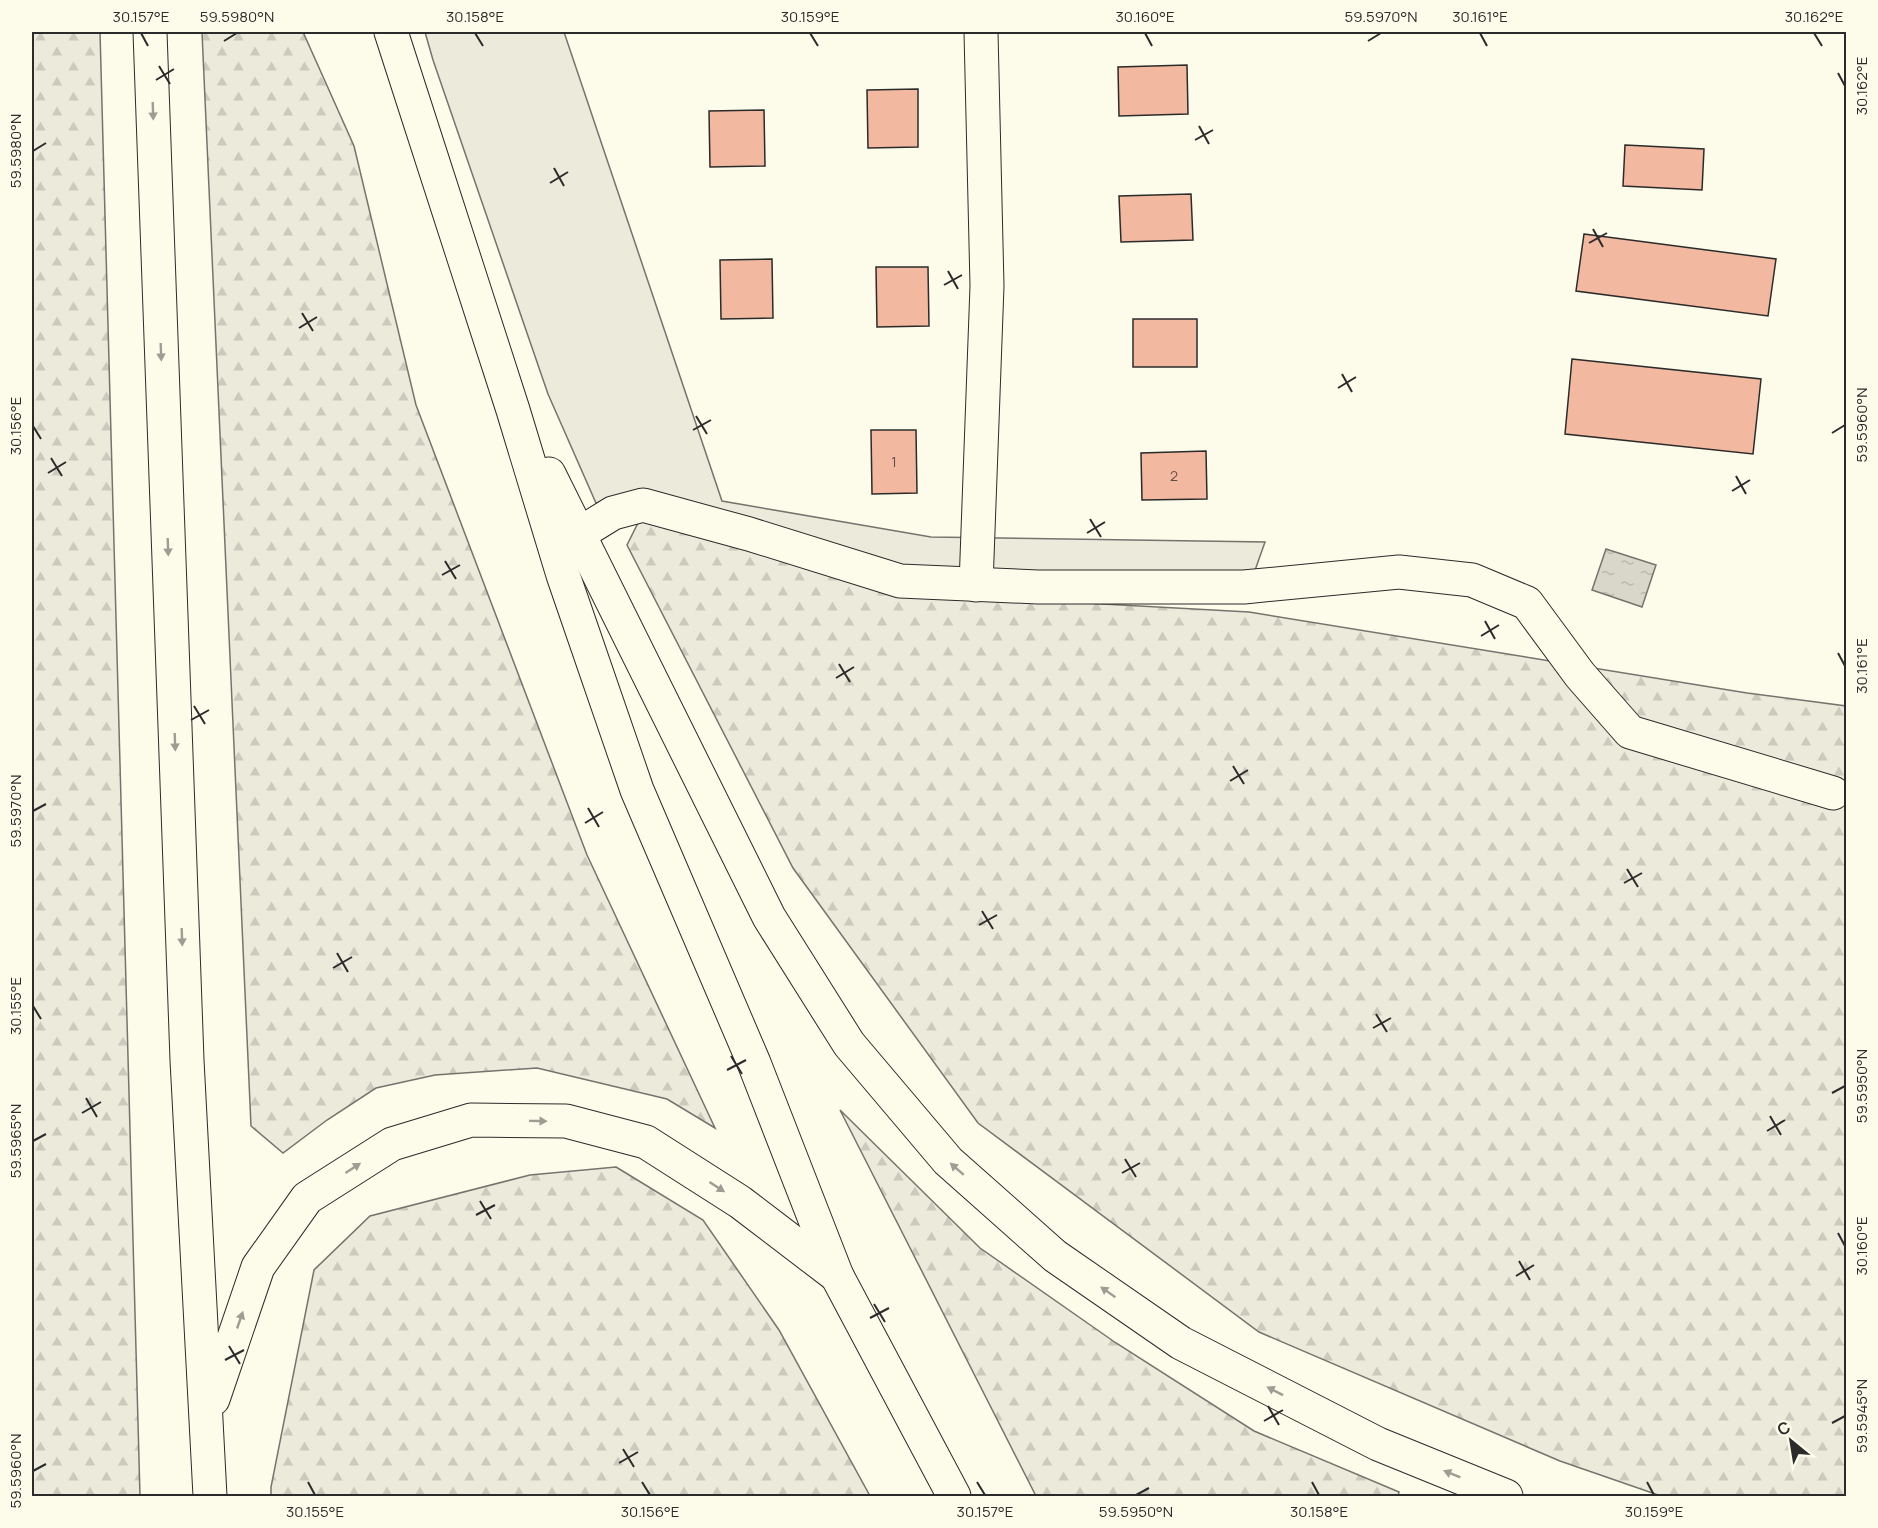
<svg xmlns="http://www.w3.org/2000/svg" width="1878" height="1528" viewBox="0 0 1878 1528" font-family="Manrope,sans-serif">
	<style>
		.grass { fill: #ecebdb; stroke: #74746e; stroke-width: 1.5 }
		.forest { fill: url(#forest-firs); stroke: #74746e; stroke-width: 1.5 }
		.water { fill: url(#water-ripples); stroke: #74746e; stroke-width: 1.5 }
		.building { fill: #f2b8a0; stroke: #2b2b2b; stroke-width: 1.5 }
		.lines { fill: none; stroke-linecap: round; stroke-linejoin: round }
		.minor-casing { stroke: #2b2b2b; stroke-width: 35 }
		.major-casing { stroke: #2b2b2b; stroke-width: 35 }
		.minor { stroke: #fdfbea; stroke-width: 33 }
		.major { stroke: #fdfbea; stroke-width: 33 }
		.oneway { fill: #9e9d94 }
		.ticks { fill: none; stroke: #2b2b2b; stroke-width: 2 }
		.labels { text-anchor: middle; stroke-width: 4.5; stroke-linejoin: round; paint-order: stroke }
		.number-label { font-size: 14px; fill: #5d4e48 }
		.neatline { fill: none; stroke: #2b2b2b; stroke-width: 2 }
		.ticks-label { font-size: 15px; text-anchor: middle; fill: #2b2b2b }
	</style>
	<defs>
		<pattern id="forest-firs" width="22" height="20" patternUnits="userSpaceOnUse" patternTransform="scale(1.5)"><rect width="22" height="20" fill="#ecebdb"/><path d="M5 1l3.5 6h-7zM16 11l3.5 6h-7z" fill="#cbcabc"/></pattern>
		<pattern id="water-ripples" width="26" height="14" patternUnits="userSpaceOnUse" patternTransform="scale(1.5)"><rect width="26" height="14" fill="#d8d7c9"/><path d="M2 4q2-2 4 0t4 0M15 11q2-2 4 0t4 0" fill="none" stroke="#bab9ad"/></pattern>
	</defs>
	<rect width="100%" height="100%" fill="#fdfbea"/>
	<!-- grass -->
	<path class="grass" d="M425,32H564L722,501L931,537L1265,542L1253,576L933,575L619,497L596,503L548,394L433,60Z"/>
	<!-- forest -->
	<g class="forest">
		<path d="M32,32H100L140,1496H32Z"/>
		<path d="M202,32H303L354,146L416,405L587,855L715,1128L667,1099L537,1068L435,1075L376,1088L327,1120L283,1153L251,1126Z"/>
		<path d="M644,511L905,593L1249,612L1747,693L1846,706V1496H1661L1560,1461L1259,1332L978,1123L793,868L627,545Z"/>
		<path d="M840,1110L980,1248L1116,1343L1254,1431L1399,1492L1398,1496H1036Z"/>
		<path d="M616,1167L703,1220L779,1330L870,1496H271V1487L314,1270L370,1216L530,1175Z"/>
	</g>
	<!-- water -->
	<path class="water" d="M1606,549L1656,565L1642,607L1592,590Z"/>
	<!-- building -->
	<g class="building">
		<path d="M1187,65L1188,114L1119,116L1118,67Z"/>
		<path d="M918,89V147L868,148L867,90Z"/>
		<path d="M764,110L765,166L710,167L709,111Z"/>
		<path d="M1625,145L1704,149L1702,190L1623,186Z"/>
		<path d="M1191,194L1193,240L1121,242L1119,196Z"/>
		<path d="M1584,234L1776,259L1768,316L1576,291Z"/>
		<path d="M772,259L773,318L721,319L720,260Z"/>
		<path d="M876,267H928L929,326L877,327Z"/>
		<rect x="1133" y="319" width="64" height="48"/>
		<path d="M1572,359L1761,379L1753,454L1565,434Z"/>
		<path d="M871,430H916L917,493L872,494Z"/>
		<path d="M1206,451L1207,499L1142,500L1141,453Z"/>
	</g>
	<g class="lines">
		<!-- minor casing -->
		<g class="minor-casing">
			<g id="minor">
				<path d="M579,534L613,513L643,505L749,534L900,581L1038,587H1244L1399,572L1472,580L1527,603L1580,675L1630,732L1833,793"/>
				<path d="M976,585L987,286L981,32"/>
			</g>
		</g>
		<!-- major casing -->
		<g class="major-casing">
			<g id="major">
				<path d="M150,32L187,1060L210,1496"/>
				<path d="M391,32L513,410L563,575L637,790L754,1063L837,1276L954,1496"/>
				<path d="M549,474L769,917L849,1044L948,1161L1055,1256L1181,1343L1378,1444L1506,1496"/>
				<path d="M213,1399L258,1267L307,1198L392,1144L471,1120L566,1121L646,1142L740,1202L837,1276"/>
			</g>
		</g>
		<!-- minor -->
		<use href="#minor" class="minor"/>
		<!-- major -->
		<use href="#major" class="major"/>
	</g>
	<!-- one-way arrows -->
	<defs><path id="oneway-solid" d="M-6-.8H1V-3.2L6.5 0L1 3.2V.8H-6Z" transform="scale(1.5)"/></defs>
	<g class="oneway">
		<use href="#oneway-solid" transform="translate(153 111) rotate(88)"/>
		<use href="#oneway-solid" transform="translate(161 352) rotate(88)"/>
		<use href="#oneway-solid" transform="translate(168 547) rotate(88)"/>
		<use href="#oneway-solid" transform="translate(175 742) rotate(88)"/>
		<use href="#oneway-solid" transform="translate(182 937) rotate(88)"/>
		<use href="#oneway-solid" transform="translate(538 1121) rotate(1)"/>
		<use href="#oneway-solid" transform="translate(353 1168) rotate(-33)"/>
		<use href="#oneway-solid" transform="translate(957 1169) rotate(-139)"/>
		<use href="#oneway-solid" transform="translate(717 1187) rotate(33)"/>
		<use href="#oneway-solid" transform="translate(1108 1292) rotate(-145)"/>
		<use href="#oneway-solid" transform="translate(240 1320) rotate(-71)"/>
		<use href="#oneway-solid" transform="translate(1275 1391) rotate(-153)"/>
		<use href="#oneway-solid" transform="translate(1452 1474) rotate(-158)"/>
	</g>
	<!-- ticks -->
	<path class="ticks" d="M141,33L148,46M475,33L483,46M810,33L818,46M1145,33L1152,46M1480,33L1487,46M1814,33L1822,46M224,41L237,33M1368,41L1381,33M159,66L170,84M1838,73L1845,86M156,80L174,69M1199,126L1209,144M1195,140L1213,130M33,151L46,143M554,168L564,186M550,183L568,172M1593,229L1603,247M1589,243L1607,233M948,271L958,289M944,285L962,275M302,313L313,331M299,328L317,317M1342,374L1352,392M1338,388L1356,377M696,416L707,434M33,426L41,439M693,430L711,420M1832,433L1845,425M51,458L62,476M48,473L66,462M1736,476L1746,494M1732,491L1750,480M1090,519L1101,537M1087,533L1105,522M445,561L456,579M442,575L460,565M1485,621L1495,639M1481,636L1499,625M1838,653L1845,666M839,664L850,682M836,678L854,667M194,706L205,724M191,720L209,710M1233,766L1244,784M1230,781L1248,770M588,808L599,827M33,811L46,804M585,823L603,812M1627,869L1638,887M1624,883L1642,873M982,911L993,929M979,925L997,915M337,953L348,972M333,968L352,957M33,1006L41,1019M1376,1014L1387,1032M1373,1028L1391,1018M731,1056L742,1074M727,1070L746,1060M1832,1093L1845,1086M86,1098L97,1117M82,1113L101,1102M1770,1116L1781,1135M1767,1131L1785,1120M33,1141L46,1134M1125,1159L1136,1177M1122,1173L1140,1163M480,1201L491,1219M476,1215L495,1205M1838,1233L1845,1246M1519,1261L1530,1280M1516,1276L1534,1265M874,1304L885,1322M870,1318L889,1308M229,1346L240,1364M225,1360L244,1350M1268,1406L1279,1425M1264,1421L1283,1410M1832,1423L1845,1416M623,1449L634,1467M619,1463L638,1452M33,1471L46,1464M308,1482L315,1495M642,1482L650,1495M977,1482L985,1495M1312,1482L1319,1495M1647,1482L1654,1495M1136,1495L1149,1488"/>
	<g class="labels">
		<!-- number labels -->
		<g class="number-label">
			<text x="894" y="467">1</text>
			<text x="1174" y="481">2</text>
		</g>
	</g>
	<!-- border -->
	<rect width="1878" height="1528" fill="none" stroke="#fdfbea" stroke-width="66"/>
	<!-- north arrow -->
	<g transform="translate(1791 1441) rotate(330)" stroke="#fdfbea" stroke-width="4.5" paint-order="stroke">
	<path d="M0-4.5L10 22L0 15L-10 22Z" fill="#2b2b2b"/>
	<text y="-9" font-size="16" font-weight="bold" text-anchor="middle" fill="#2b2b2b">С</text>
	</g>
	<rect x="33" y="33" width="1812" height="1462" class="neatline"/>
	<g class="ticks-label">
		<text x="141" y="22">30.157°E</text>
		<text x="237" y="22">59.5980°N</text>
		<text x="475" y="22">30.158°E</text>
		<text x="810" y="22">30.159°E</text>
		<text x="1145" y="22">30.160°E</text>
		<text x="1381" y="22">59.5970°N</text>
		<text x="1480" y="22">30.161°E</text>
		<text x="1814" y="22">30.162°E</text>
		<text transform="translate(1862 86) rotate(-90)" y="5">30.162°E</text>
		<text transform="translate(16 151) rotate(-90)" y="5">59.5980°N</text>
		<text transform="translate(1862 425) rotate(-90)" y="5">59.5960°N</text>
		<text transform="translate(16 426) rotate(-90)" y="5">30.156°E</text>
		<text transform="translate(1862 666) rotate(-90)" y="5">30.161°E</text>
		<text transform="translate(16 811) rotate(-90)" y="5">59.5970°N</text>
		<text transform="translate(16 1006) rotate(-90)" y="5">30.155°E</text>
		<text transform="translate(1862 1086) rotate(-90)" y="5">59.5950°N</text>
		<text transform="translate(16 1141) rotate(-90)" y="5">59.5965°N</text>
		<text transform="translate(1862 1246) rotate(-90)" y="5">30.160°E</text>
		<text transform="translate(1862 1416) rotate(-90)" y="5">59.5945°N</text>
		<text transform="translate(16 1471) rotate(-90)" y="5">59.5960°N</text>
		<text x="315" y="1517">30.155°E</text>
		<text x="650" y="1517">30.156°E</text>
		<text x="985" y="1517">30.157°E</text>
		<text x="1136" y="1517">59.5950°N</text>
		<text x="1319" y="1517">30.158°E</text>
		<text x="1654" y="1517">30.159°E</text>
	</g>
</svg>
